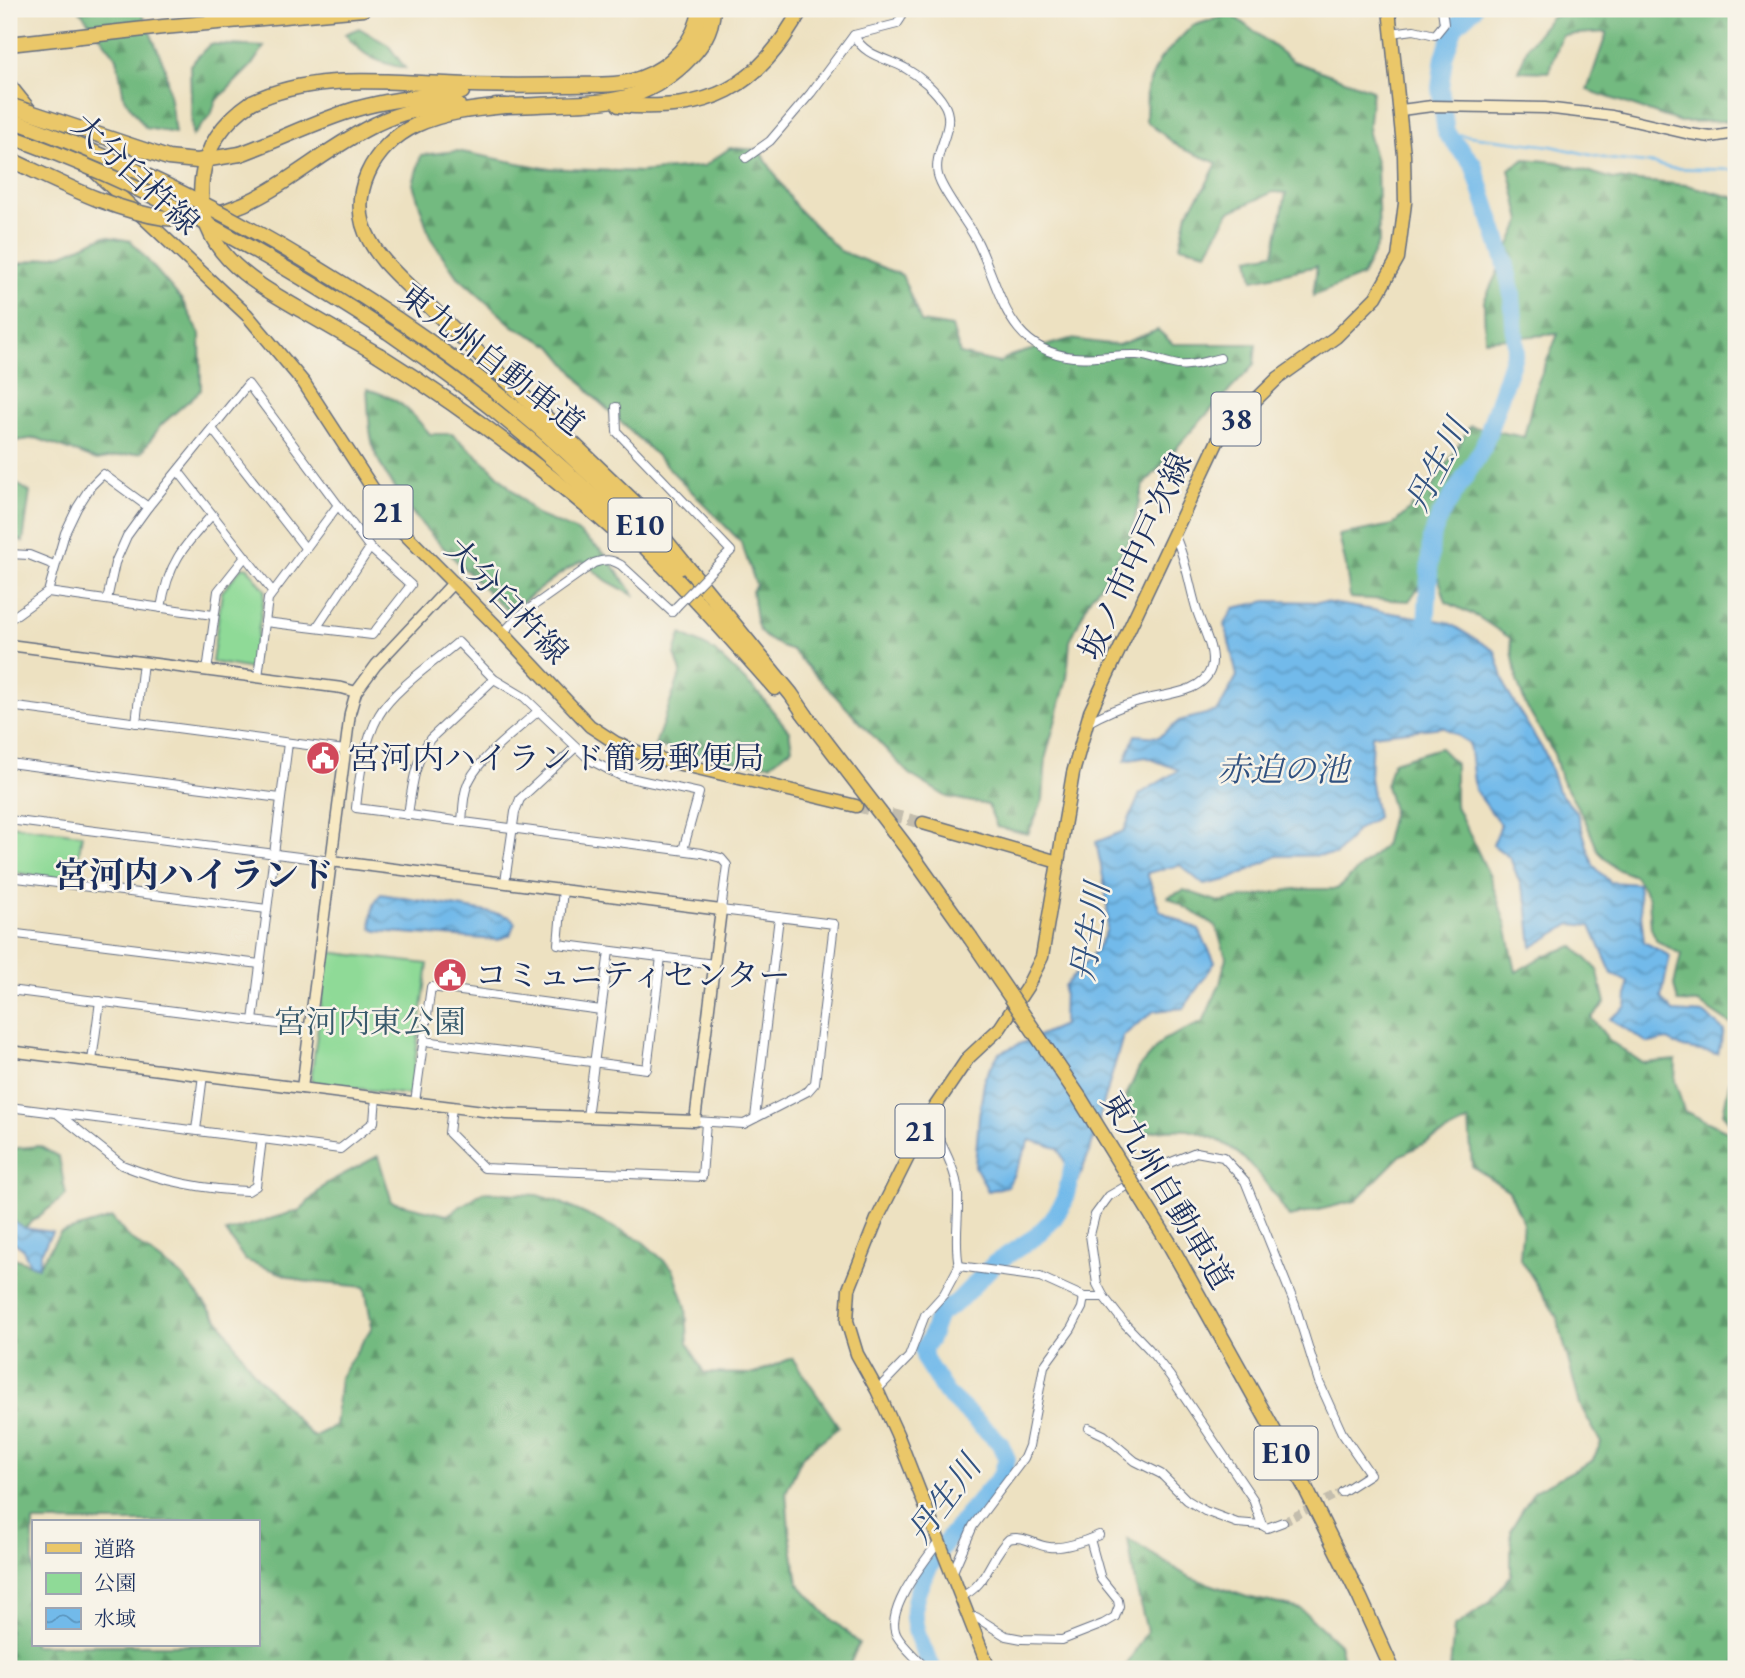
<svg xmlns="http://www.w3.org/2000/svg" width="1745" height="1678" viewBox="0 0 1745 1678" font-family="'EB Garamond','Noto Serif JP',serif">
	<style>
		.forest { fill: url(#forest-firs); stroke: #47746f; stroke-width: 2; fill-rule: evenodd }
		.park { fill: #8fda97; stroke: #55847a; stroke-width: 2 }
		.water { fill: url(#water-waves); stroke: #4674a4; stroke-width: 2 }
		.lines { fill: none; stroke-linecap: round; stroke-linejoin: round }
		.stream { stroke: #72baea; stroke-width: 2.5 }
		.river { stroke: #72baea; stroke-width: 18 }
		.street-tunnel { stroke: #c3bdad; stroke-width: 8; stroke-dasharray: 8 4; stroke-linecap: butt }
		.primary-tunnel { stroke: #c3bdad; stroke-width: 12; stroke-dasharray: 12 6; stroke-linecap: butt }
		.street-casing { stroke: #646d81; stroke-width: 10 }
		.secondary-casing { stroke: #646d81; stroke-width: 13 }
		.primary-casing { stroke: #646d81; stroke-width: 15 }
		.highway-casing { stroke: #646d81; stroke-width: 17 }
		.street { stroke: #fff; stroke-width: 8 }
		.secondary { stroke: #f7e9c3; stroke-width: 10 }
		.primary { stroke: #eac769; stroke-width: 12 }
		.highway { stroke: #eac769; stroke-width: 14 }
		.street-bridge-casing { stroke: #646d81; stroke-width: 10; stroke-linecap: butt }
		.highway-bridge-casing { stroke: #646d81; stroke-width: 17; stroke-linecap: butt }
		.street-bridge { stroke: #fff; stroke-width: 8 }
		.highway-bridge { stroke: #eac769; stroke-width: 14 }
		.labels { text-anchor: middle; stroke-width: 5; stroke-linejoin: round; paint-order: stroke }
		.shield { fill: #f7f3e8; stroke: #5d6a87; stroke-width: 2 }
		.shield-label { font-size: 30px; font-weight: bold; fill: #1b2f5e }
		.street-label { font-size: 32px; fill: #1b2f5e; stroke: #f7f3e8 }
		.poi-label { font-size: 32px; fill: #1b2f5e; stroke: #f7f3e8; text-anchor: start }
		.park-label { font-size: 32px; fill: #385a6c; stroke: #f7f3e8 }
		.water-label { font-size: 33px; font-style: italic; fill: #315281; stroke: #f7f3e8 }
		.quarter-label { font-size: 35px; font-weight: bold; fill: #1b2f5e; stroke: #f7f3e8 }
	</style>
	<defs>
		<pattern id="forest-firs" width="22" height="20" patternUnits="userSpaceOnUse" patternTransform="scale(1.75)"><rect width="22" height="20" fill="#73ba80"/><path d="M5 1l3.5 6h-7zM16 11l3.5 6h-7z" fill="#5e986c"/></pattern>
		<pattern id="water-waves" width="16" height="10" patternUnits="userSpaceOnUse" patternTransform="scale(1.75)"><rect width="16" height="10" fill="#72baea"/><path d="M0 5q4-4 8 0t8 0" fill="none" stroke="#5d98c1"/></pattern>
	</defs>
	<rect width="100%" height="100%" fill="#f7f3e8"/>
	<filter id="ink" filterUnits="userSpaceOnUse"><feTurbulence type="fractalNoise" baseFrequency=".0143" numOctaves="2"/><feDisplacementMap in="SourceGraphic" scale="14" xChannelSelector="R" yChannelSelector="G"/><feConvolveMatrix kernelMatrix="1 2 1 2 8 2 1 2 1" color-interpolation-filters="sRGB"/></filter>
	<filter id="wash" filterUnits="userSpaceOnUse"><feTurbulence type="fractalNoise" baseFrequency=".00686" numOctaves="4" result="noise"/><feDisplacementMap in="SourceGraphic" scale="28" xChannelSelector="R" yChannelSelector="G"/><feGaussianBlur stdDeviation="1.57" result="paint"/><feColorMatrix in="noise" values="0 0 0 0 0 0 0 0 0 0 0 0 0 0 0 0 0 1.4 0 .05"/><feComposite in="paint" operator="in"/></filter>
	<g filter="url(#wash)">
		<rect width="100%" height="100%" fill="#ede1c1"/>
		<!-- forest -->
		<g class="forest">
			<path d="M81,9H140L165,67L175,133L146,128L124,98L117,58L80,11Z"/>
			<path d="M1581,9H1736V118L1729,121L1680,122L1587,90L1607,32L1562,35L1549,72L1519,71L1528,46L1551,17Z"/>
			<path d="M1231,14L1293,61L1372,90L1368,133L1377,165L1379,242L1362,276L1313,296L1317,266L1253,280L1249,258L1274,253L1286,193L1273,192L1229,212L1207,252L1180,246L1187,213L1205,187L1217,163L1180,148L1146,121L1147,88L1160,59L1192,26Z"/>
			<path d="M359,28L388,45L405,68C378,63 362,56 345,34Z"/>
			<path d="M210,44L264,47L251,66L216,101L211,115L192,136L190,65Z"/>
			<path d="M730,148L759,150L797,208L840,251L902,275L921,322L952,327L960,354L999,363L1010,356L1070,339L1118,345L1158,330L1173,344H1256L1254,365L1192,430L1143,486L1130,539L1102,583L1090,598L1070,641L1067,678L1046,756L1043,800L1028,834L997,827L988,805L947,797L909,774L792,650C752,636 758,629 752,591L756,585L741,542L654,453L593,396L552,346L513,326L455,274L430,237L413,184L421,155L457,151L544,168L641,172L704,166Z"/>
			<path d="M1525,159L1557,162L1613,179L1687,185L1736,198V1024L1729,1023L1699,1003L1678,1002L1674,985L1681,954L1657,941L1651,928L1649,898L1635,876L1616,869L1598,851L1586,822L1561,779L1554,754L1526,706L1517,681L1510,638L1478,617L1446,602L1439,579L1421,584L1409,601L1350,598L1346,566L1339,535L1393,525L1432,488L1470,426L1524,437L1536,387L1558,334L1485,340L1484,301L1521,221L1509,169Z"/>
			<path d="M104,236L131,241L182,300L200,334L201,390L161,425L142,452L97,460L36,438L9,442V266L63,254Z"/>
			<path d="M367,389C401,399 407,408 430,434H452L487,464L537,515L577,531L604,553L635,596L607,581L582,561C555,574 534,595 508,612C462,565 405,518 377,457C368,437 369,410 367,389Z"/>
			<path d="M9,479L30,492L23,542L9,536Z"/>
			<path d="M681,634L713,650L760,695L789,731L792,748L771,764C731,762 694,757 655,745L681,672L675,654Z"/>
			<path d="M1440,748L1455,763V804L1490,877L1506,925L1516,972L1543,956L1573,946L1597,969L1605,1003L1591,1018L1610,1041L1643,1063L1676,1060L1675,1081L1684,1111L1736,1135V1669H1450L1454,1627L1489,1603L1511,1575V1529L1534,1491L1592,1461L1601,1443L1580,1405L1557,1317L1520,1258L1523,1221L1509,1191L1472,1166L1469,1121L1401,1155L1355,1201L1289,1217C1263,1177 1239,1140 1188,1130C1175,1128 1158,1131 1144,1132L1123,1103L1140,1066L1163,1040L1203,1022L1220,984L1226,957L1216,926L1168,897L1184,890L1219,902L1295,889H1337L1384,846L1393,810L1386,786L1393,762Z"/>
			<path d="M1736,1070V1129L1723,1114L1729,1084Z"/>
			<path d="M39,1146L59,1157L66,1195L24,1228L9,1218V1149Z"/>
			<path d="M378,1156L392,1202L447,1215L483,1192L537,1195L559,1202L641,1240L673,1269L686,1307L688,1343L704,1373L754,1374L792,1358L839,1427L803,1455L786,1492L789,1529L798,1583L826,1614L859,1643L848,1669H9V1256L38,1267L60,1233L112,1218L127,1236L183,1277L221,1323L254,1373L313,1437L335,1426L340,1377L372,1327L365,1287L302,1281L245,1260L226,1232L300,1210L327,1183ZM33,1522H257V1645H33Z"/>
			<path d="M1128,1539L1189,1577L1247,1597L1301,1609L1339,1644L1346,1669H1124L1147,1631L1135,1583Z"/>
		</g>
		<!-- park -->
		<g class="park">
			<path d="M242,567L248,568L265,590L252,669L212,662L222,592Z"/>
			<path d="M9,825L82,834L75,880L9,872Z"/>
			<path d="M328,952L428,964L411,1092L409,1095L314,1083L311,1079Z"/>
		</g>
		<!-- water -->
		<g class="water">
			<path d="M1268,601L1324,602L1447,622L1495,651L1507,691L1546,755L1558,791L1577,813L1593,865L1610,882L1638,884L1644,942L1670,956L1661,998L1673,1012L1705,1014L1724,1031L1718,1054L1683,1048L1668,1040L1648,1043L1610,1019L1626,1007L1628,982L1612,974L1591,926L1571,924L1532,947L1527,901L1510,858L1493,845L1501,825L1475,790L1469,743L1443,727L1372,735L1370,778L1377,817L1357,830L1336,855L1277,856L1231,879L1204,885L1180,865L1147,873L1160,911L1199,930L1215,962L1184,1008L1154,1011L1123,1036L1090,1150L1076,1186L1058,1148L1030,1140L1008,1186L988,1191L975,1166L979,1116L985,1077L999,1053L1063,1025L1064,986C1079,970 1096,954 1105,934C1113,916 1100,862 1096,842L1124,831L1140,794L1179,770L1146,757L1125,761L1135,735L1159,737L1179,721L1218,711L1237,676L1225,624L1234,608Z"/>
			<path d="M381,894L499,914L510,917L515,922L510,935L498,940L377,931L372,928C370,918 373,900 381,894Z"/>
			<path d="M9,1218L24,1228L52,1232L41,1253L38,1267L30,1264L22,1248L9,1239Z"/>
		</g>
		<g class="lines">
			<!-- stream -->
			<path class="stream" d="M1446,133L1551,146L1608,159L1655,164L1669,168L1736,170"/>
			<!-- river -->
			<g class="river">
				<path d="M1417,637L1426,629L1431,539L1440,516L1483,448L1516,349L1512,295L1505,261L1473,164L1446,133L1440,88L1444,57L1455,26L1473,9"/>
				<path d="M933,1669C924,1651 912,1630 914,1608C918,1565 974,1508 1002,1475L1007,1459L1000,1443L946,1393L925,1360L923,1349L930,1339L939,1314L957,1302L995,1263L1035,1237L1053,1219L1064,1202L1076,1153"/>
			</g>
		</g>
	</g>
	<g filter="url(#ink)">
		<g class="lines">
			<!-- street-tunnel -->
			<path class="street-tunnel" d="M1283,1522L1342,1492"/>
			<!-- primary-tunnel -->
			<path class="primary-tunnel" d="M856,806L923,823"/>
			<!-- street casing -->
			<g class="street-casing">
				<g id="street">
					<path d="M1391,33L1414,30L1435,35L1444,24L1442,9"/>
					<path d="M854,35C864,56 886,58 905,68C919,76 936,90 944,104C958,127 932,151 938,175C942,192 969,224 978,243C1002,293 1007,350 1073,357C1094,359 1116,354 1137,355C1151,356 1164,363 1178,365C1191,367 1207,361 1220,358"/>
					<path d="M746,158L770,141L811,93L854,35L897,24L901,18L900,9"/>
					<path d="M616,407L617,432L731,551L724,558"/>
					<path d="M213,430L306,549"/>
					<path d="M179,472L273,592"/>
					<path d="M9,554L29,555L54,565"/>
					<path d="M48,592L213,615"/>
					<path d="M107,600L115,563L127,536L148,507L248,384L370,548L411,585L372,635L265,622"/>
					<path d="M161,608C168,563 183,547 212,515"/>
					<path d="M9,620L48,592L65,533L77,508L91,486L103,474L148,507"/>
					<path d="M317,627L370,548"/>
					<path d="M503,633L519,616L594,563C605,559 611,559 621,565L672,612L677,606"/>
					<path d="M207,671L218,591L245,557"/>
					<path d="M258,677L268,599L338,505"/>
					<path d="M9,706L345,750"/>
					<path d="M136,723L143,662"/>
					<path d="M1087,723C1103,714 1119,707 1136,702C1159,694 1203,695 1211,668C1216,651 1202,627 1197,611C1189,585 1186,558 1174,534"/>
					<path d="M9,763L280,798"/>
					<path d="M408,815C412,788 414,763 430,739L494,679"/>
					<path d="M9,820L331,861"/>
					<path d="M462,822C463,812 463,799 466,789C474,760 517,731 538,711"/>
					<path d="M683,850L699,793L621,776L590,760L524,697L494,679L458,642C436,661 393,690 379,715C364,742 359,778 356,808L702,853L721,858L727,865L721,910L834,924L815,1083L808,1091L744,1124L695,1121"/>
					<path d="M9,877L267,909"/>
					<path d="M505,882L515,812L520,799L576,747"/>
					<path d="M563,889L558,944L714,964"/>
					<path d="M9,933L260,964"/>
					<path d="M9,990L310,1028"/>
					<path d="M253,1021L288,743"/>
					<path d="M424,1041L647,1069L661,957"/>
					<path d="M92,1061L100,1001"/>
					<path d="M415,1102L431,987L601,1010"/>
					<path d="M9,1107L340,1149L374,1122L376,1097"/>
					<path d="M452,1107L449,1133L484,1168L702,1177L706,1122"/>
					<path d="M58,1114L122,1165C161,1181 207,1190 248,1191L256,1186L262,1139"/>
					<path d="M587,1117L609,951"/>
					<path d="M755,1118L779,917"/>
					<path d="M196,1130L203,1075"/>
					<path d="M959,1266L1040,1277L1084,1297H1104"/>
					<path d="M877,1390L909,1357L925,1315L944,1294L959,1266C954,1242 959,1219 958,1194C957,1169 939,1140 928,1117"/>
					<path d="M1089,1428L1104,1435L1135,1461L1161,1474L1187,1500L1205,1511L1237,1523L1262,1525"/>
					<path d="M1283,1522L1267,1528L1262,1525L1253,1499L1170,1376L1149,1349L1125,1324L1104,1297L1097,1284L1090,1235L1095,1215L1109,1196L1157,1168L1196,1152L1223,1157L1245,1181L1295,1305L1319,1382L1342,1433L1370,1474L1342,1492"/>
					<path d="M952,1574L973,1526L1024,1458L1029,1446L1044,1366L1071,1329L1082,1308L1084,1297"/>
					<path d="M960,1597C988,1586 989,1557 1009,1539C1024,1535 1034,1545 1049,1547C1065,1549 1085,1541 1099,1535"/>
					<path d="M969,1619L976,1617L1006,1636L1022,1639L1062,1640L1103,1624L1115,1617L1119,1606L1118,1600L1101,1579L1090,1539"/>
					<path d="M926,1669C917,1658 904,1648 897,1636C883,1612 924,1562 938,1543"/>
				</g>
			</g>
			<!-- secondary casing -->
			<g class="secondary-casing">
				<g id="secondary">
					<path d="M1401,110L1432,106L1545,108L1612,116L1690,134L1711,137L1736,133"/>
					<path d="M9,645L342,688L356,692"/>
					<path d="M9,1051L507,1114L695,1121L721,910L331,861"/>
					<path d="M302,1088L350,713L356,692L376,665L454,582"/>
				</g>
			</g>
			<!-- primary casing -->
			<g class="primary-casing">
				<g id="primary">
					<path d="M9,84L33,114"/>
					<path d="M61,140L247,315L304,383L397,526L503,633L590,726L616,743L647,756L856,806"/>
					<path d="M923,823L1058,862L1042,957L1027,987L1000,1028L968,1058L928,1117L877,1219L849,1289L847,1321L857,1354L877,1390L897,1434L989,1669"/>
					<path d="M1058,862L1073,773L1090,712L1221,434L1278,378L1336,337L1376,297L1398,258L1405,203L1404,155L1389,9"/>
				</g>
			</g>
			<!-- highway casing -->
			<g class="highway-casing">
				<g id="highway">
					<path d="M9,44L163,27L363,9"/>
					<path d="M252,102C312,73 381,82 446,84C486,86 527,86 568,85C591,84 619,87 641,78C670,68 697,40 700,9"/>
					<path d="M619,105C710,112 757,90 801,9"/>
					<path d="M496,106C517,106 539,105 560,104C611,103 645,100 684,64C701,48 712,32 713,9"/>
					<path d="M505,106C474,109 444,112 416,125C373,145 345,197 370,241C378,256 389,267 401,279L635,503L791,694L806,716"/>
					<path d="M240,154C279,140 316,121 356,109C390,99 427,96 462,92"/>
					<path d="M165,218C253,225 304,158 376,124C402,111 429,106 458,105"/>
					<path d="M397,319C504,391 595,471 679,568"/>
					<path d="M388,332C448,373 506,417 560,466C637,534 707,611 775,688"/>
					<path d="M379,355C465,409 545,469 621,536"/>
					<path d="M802,711L906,847L970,937"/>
					<path d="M1169,1243L1304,1485L1360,1598L1392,1669"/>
				</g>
			</g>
			<!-- street -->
			<use href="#street" class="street"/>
			<!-- secondary -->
			<use href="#secondary" class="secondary"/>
			<!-- primary -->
			<use href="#primary" class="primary"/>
			<!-- highway -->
			<use href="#highway" class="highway"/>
			<!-- street-bridge casing -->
			<g class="street-bridge-casing">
				<path id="street-bridge" d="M677,606L724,558"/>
			</g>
			<!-- highway-bridge casing -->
			<g class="highway-bridge-casing">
				<g id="highway-bridge">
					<path d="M252,102C224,121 206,145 202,179C194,249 249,280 301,310C327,325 353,340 379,355"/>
					<path d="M9,105L168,158L197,161L240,154"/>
					<path d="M9,119C147,168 275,237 397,319"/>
					<path d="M9,136C144,183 268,254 388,332"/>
					<path d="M9,159C59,182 110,210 165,218"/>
					<path d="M970,937L1079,1097L1169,1243"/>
				</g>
			</g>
			<!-- street-bridge -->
			<use href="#street-bridge" class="street-bridge"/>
			<!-- highway-bridge -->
			<use href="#highway-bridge" class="highway-bridge"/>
		</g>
	</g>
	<!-- icons -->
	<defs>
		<g id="civic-disc" transform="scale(1.75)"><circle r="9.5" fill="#d1495b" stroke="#f7f3e8"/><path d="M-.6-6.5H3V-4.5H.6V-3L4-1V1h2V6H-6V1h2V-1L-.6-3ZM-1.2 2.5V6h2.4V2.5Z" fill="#fff"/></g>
	</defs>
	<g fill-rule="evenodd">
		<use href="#civic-disc" x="323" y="758"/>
		<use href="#civic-disc" x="450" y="975"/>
	</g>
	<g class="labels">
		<!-- shield labels -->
		<g class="shield">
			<rect x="1211.5" y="392.5" width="49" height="53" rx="5"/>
			<rect x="363.5" y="485.5" width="49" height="53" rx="5"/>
			<rect x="608.5" y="498.5" width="63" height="53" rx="5"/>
			<rect x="895.5" y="1104.5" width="49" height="53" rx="5"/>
			<rect x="1254.5" y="1426.5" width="63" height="53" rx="5"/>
		</g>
		<g class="shield-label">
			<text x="1236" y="429">38</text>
			<text x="388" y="522">21</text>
			<text x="640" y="535">E10</text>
			<text x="920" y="1141">21</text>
			<text x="1286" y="1463">E10</text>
		</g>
		<!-- street labels -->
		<g class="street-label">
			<text transform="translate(136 174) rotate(43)" y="11">大分臼杵線</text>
			<text transform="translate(492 359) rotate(38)" y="11">東九州自動車道</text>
			<text transform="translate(1135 556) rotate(-65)" y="11">坂ノ市中戸次線</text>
			<text transform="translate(507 601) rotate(46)" y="11">大分臼杵線</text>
			<text transform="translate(1167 1190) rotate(59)" y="11">東九州自動車道</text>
		</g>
		<!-- poi labels -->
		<g class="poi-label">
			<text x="348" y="769">宮河内ハイランド簡易郵便局</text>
			<text x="475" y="986">コミュニティセンター</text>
		</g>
		<!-- park labels -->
		<g class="park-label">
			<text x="370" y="1033">宮河内東公園</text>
		</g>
		<!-- water labels -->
		<g class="water-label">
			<text transform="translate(1436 465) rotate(-63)" y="12">丹生川</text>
			<text x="1283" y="781">赤迫の池</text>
			<text transform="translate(1089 932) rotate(-81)" y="12">丹生川</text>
			<text transform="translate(943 1499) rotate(-54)" y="12">丹生川</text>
		</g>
		<!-- quarter labels -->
		<g class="quarter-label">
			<text x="194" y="887">宮河内ハイランド</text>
		</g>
	</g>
	<!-- margin -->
	<rect width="1745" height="1678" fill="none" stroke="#f7f3e8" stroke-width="35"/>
	<!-- legend -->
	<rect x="32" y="1520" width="228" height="126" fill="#f7f3e8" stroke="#9fa5b1" stroke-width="2"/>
	<rect x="46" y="1543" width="35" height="10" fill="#eac769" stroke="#9fa5b1" stroke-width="2"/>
	<text x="94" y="1556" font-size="21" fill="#1b2f5e">道路</text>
	<rect x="46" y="1573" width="35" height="21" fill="#8fda97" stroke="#9fa5b1" stroke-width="2"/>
	<text x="94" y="1590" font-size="21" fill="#1b2f5e">公園</text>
	<rect x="46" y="1608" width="35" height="21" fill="url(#water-waves)" stroke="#9fa5b1" stroke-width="2"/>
	<text x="94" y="1626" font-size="21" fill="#1b2f5e">水域</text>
</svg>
